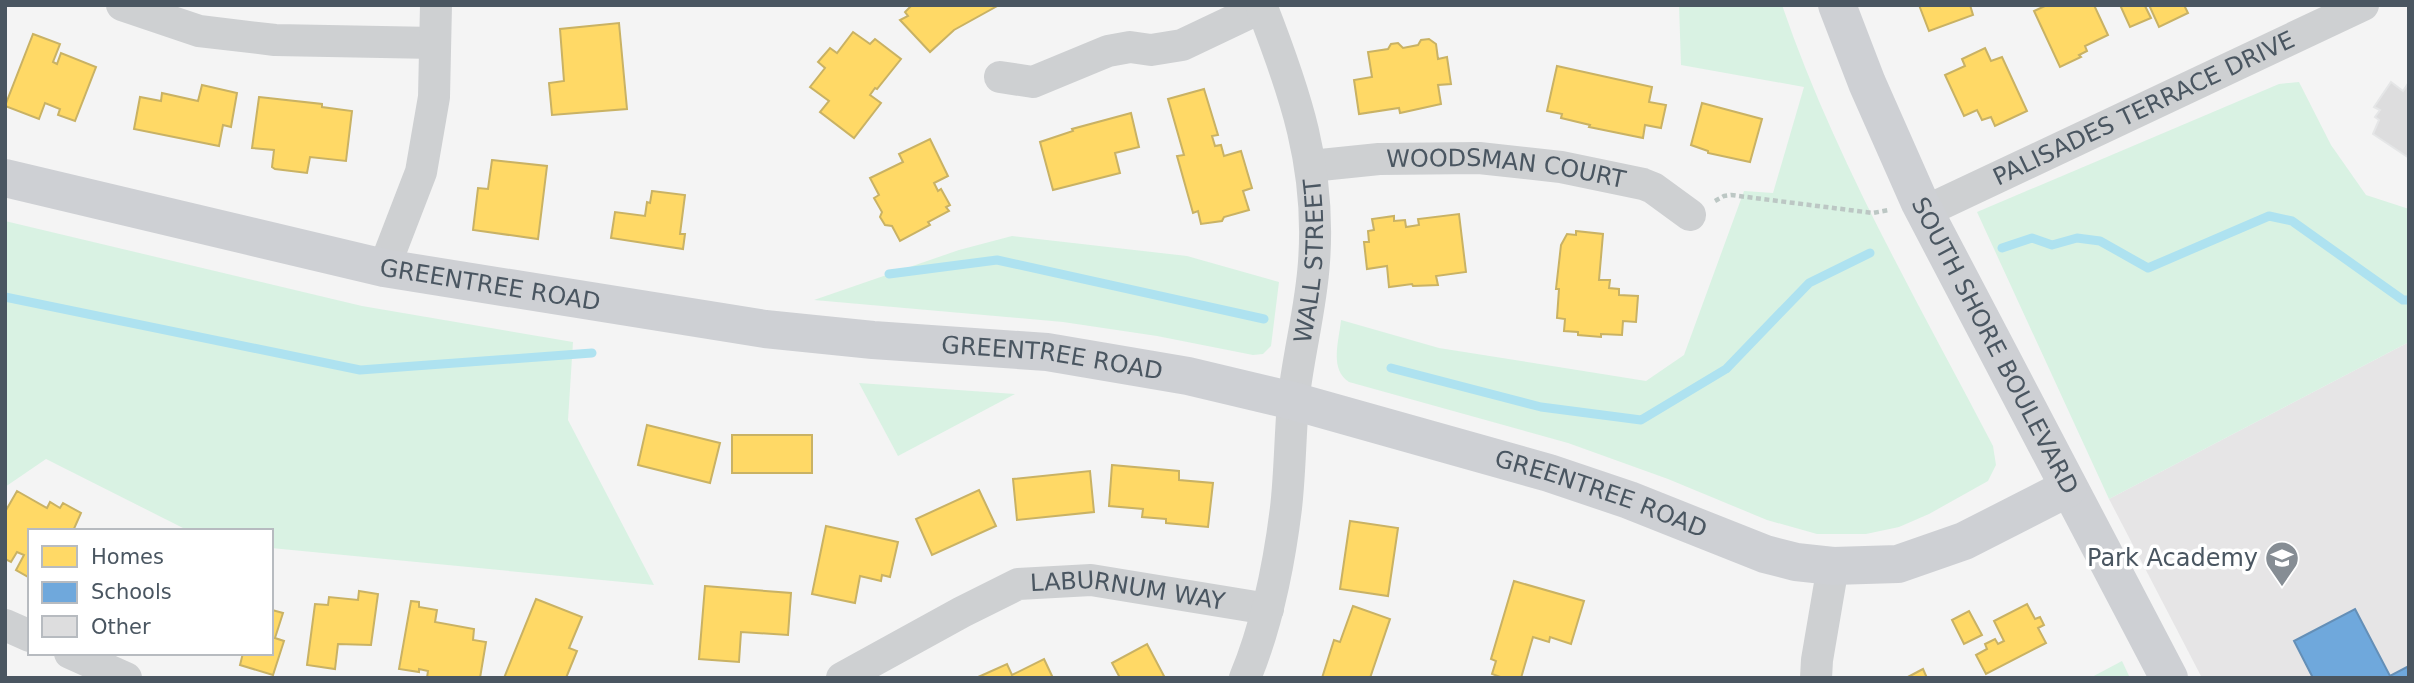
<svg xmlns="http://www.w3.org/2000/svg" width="2414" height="683" viewBox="0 0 2414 683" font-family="'DejaVu Sans',sans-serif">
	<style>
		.education { fill: #e6e5e6 }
		.green { fill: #d9f2e3 }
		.homes { fill: #ffd966; stroke: #c9b264; stroke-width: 2 }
		.schools { fill: #6fa8dc; stroke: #648fb7; stroke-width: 2 }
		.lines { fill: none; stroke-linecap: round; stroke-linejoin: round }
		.stream { stroke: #aee2f0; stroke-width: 9 }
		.building { fill: #ddddde; stroke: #e5e6e7; stroke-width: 2 }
		.path { stroke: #bcc7c4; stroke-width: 4.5; stroke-dasharray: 5 3.5; stroke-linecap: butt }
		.street { stroke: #ced0d2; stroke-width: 32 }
		.secondary { stroke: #ced0d4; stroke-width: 38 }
		.labels { text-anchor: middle; stroke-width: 7; stroke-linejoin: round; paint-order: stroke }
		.street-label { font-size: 24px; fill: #4a5661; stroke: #fff }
		.poi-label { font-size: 24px; fill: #4a5661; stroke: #fff; text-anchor: end }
	</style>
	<rect width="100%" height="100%" fill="#f4f4f4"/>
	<!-- education -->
	<path class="education" d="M2409,342V678H2202L2109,499Z"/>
	<!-- green -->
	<g class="green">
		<path d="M1679,5H1782C1835,160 1918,302 1993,446L1996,465L1988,481L1929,514L1899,527L1866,534H1817L1767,520L1668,479L1568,443L1349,382C1329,369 1339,341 1341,320L1439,348L1646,381L1684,355L1744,191L1773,193L1804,87L1681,65Z"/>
		<path d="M2299,82L2331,145L2366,195L2409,209V342L2109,499L1977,212L2279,84Z"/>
		<path d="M5,221L362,306L573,342L568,420L654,585L271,548V531H189L46,459L5,487Z"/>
		<path d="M1012,236L1187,256L1279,282L1271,346L1263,354L1253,355L1157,336L1063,322L814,300L959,250Z"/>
		<path d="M859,383L1015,394L898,456Z"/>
		<path d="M2122,661L2130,678H2090Z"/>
	</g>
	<!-- homes -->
	<g class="homes">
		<path d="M912,5H999L954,30L930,52L900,20L908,16L905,12Z"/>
		<path d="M1919,5H1970L1973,15L1929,31Z"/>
		<path d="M2047,5H2094L2108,35L2085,46L2087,51L2079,55L2081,57L2060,67L2034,11Z"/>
		<path d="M2120,5H2148L2145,6L2151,18L2130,27Z"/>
		<path d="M2149,5H2184L2188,13L2159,27Z"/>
		<path d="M619,23L627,109L552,115L549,83L564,81L560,29Z"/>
		<path d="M853,32L870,44L875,39L901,59L877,89L875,88L870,95L881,103L854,138L820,112L829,101L810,87L825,68L818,62L830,48L837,53Z"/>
		<path d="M33,34L60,44L53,62L57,64L61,53L96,67L75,121L58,115L60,109L45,103L39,119L5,106Z"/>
		<path d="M1429,39L1436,44L1438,59L1447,57L1451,84L1438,85L1441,104L1400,113L1399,108L1359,114L1354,80L1372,77L1368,52L1388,49L1391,44L1398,43L1403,48L1418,45L1421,40Z"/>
		<path d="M1985,48L1991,61L2002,57L2027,111L1995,126L1991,117L1982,120L1977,110L1964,116L1945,75L1965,66L1962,59Z"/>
		<path d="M1557,66L1652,87L1649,102L1666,105L1661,128L1645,125L1643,138L1589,127L1590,125L1561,118L1562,114L1547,111Z"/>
		<path d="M202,85L237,93L231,127L223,125L219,146L134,129L140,97L161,101L162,93L198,101Z"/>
		<path d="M1204,89L1218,135L1212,136L1215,146L1221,145L1224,156L1241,151L1252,188L1243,191L1249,210L1224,217L1222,221L1201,224L1198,211L1193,213L1177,156L1184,155L1168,99Z"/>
		<path d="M259,97L322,104V107L352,111L346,161L310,157L307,173L275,169L272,167L274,150L252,148Z"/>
		<path d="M1702,103L1762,119L1750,162L1708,153V151L1691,145Z"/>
		<path d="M1131,113L1139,147L1115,153L1120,173L1053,190L1040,142L1073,131L1072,129Z"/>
		<path d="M930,139L948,176L934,183L938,191L941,189L950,205L946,207L949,211L928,222L930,225L900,241L892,226L885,225L880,217L882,212L874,198L879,195L870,178L903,162L899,154Z"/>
		<path d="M492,160L547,166L538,239L473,230L478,188L488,189Z"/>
		<path d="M652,191L685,195L680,234H685L683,249L611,238L615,212L645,216L647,202L650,203Z"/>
		<path d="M1459,214L1466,272L1436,276L1438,285L1413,286L1412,284L1389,287L1387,266L1367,269L1364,242H1369L1368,231L1374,230L1372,219L1394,216V221L1405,220L1406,227L1419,225L1418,219Z"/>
		<path d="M1576,231L1603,234L1599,280H1610L1609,288L1619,289V295L1638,296L1636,322L1623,321L1622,335L1601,334V337L1578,335V332L1564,331L1565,319L1557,318L1559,289H1556L1561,245L1567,234L1576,235Z"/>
		<path d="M647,425L720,443L710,483L638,465Z"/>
		<rect x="732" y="435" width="80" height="38"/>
		<path d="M1112,465L1179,471V480L1213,483L1208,527L1166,523V519L1142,517L1143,509L1109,506Z"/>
		<path d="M1090,471L1094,512L1017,520L1013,479Z"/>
		<path d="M979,490L996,526L932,555L916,519Z"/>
		<path d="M17,491L47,508L50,502L60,508L63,503L81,513L73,531H30V578L16,570L24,555L17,552L11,562L5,559V512Z"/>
		<path d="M1350,521L1398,528L1388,596L1340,589Z"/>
		<path d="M826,526L898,542L890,577L882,575L881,581L860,576L855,603L812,594Z"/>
		<path d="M1514,581L1584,601L1571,644L1550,637L1549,642L1533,637L1521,678H1503L1492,674L1496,661L1491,659Z"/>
		<path d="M705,586L791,593L788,635L741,632L739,662L699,659Z"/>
		<path d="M359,591L378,594L371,645L338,644L335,669L307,665L315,604L328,605L329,597L358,600Z"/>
		<path d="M536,599L582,617L569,648L577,651L566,678H504Z"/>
		<path d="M411,601L419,602V607L437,610L435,622L474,629L473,640L486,642L480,678H427L428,671L419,669V672L399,669Z"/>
		<path d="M2027,604L2035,619L2040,617L2044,625L2038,628L2046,643L1986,674L1976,655L1987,649L1985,644L1995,639L1998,644L2004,641L1994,621Z"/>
		<path d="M271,606L272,610L283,613L275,638L284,641L273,675L240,665L243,653H271Z"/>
		<path d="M1353,606L1390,619L1370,678H1322L1334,640L1340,642Z"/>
		<path d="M1969,611L1982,635L1964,644L1952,620Z"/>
		<path d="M1147,644L1165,678H1120L1112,663Z"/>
		<path d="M1044,659L1053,678H976L1007,664L1012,675Z"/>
		<path d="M1923,669L1927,678H1906Z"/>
	</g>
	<!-- schools -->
	<path class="schools" d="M2355,609L2390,676L2409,666V678H2313L2294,641Z"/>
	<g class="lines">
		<!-- stream -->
		<g class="stream">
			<path d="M2002,248L2032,238L2052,245L2077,238L2100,241L2148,268L2269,216L2292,221L2403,300H2409"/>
			<path d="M889,274L997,260L1264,319"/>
			<path d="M5,297L360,370L592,353"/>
			<path d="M1391,368L1541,407L1641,420L1726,369L1809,283L1870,253"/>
		</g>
	</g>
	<!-- building -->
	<path class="building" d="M2391,82L2403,91L2407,85L2409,87V158L2373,134L2379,120L2375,117L2380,110L2374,107Z"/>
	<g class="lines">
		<!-- path -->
		<path class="path" d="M1715,201L1724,196L1731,195L1873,213L1889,210"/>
		<!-- street -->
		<g class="street">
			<path d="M122,5L199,31L275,40L435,43"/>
			<path d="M1000,77L1033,82L1108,51L1130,47L1151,50L1182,45L1262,7"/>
			<path id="s1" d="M1311,166L1379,159L1479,158L1561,167L1643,184L1653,188L1690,215"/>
			<path id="s2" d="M1924,212L2363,5"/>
			<path d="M384,268L421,172L434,97L436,5"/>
			<path d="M5,625L30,636"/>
			<path d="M70,653L126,678"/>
			<path id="s3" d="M842,678L962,612L1018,584L1091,580L1268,609"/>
			<path id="s4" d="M1245,678C1267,625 1279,565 1286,508C1290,473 1290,438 1293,403C1298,355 1311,309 1314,262C1321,167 1295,92 1261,5"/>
			<path d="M1816,678L1817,660L1833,566"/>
		</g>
		<!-- secondary -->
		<g class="secondary">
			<path id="s5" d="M1837,5L1867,83L1920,203L2169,678"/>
			<path id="s6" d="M5,178L384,268L765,329L873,340L1047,352L1188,376L1293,401L1549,473L1629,500L1765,554L1796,562L1833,566L1898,564L1964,541L2068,488"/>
		</g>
	</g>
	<!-- icons -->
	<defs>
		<g id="school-pin" transform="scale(1.75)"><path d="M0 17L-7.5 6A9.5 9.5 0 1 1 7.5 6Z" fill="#868d94" stroke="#fff"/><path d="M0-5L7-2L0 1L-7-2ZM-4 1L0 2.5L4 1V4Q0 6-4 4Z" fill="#fff"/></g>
	</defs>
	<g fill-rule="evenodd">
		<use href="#school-pin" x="2282" y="558"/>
	</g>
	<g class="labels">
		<!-- street labels -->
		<g class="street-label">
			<text dy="8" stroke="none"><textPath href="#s2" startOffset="243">PALISADES TERRACE DRIVE</textPath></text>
			<text dy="8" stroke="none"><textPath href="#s1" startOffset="196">WOODSMAN COURT</textPath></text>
			<text dy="8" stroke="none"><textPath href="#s4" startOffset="424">WALL STREET</textPath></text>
			<text dy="8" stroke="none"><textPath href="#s6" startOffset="497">GREENTREE ROAD</textPath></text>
			<text dy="8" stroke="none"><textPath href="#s5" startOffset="376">SOUTH SHORE BOULEVARD</textPath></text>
			<text dy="8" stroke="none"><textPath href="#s6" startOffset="1064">GREENTREE ROAD</textPath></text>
			<text dy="8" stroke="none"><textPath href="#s6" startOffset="1631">GREENTREE ROAD</textPath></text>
			<text dy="8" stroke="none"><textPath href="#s3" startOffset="310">LABURNUM WAY</textPath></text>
		</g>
		<!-- poi labels -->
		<g class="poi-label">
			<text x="2258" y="566">Park Academy</text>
		</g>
	</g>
	<!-- border -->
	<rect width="2414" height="683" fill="none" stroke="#4a5661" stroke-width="14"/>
	<!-- legend -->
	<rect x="28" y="529" width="245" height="126" fill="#ffffff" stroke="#b7bbc0" stroke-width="2"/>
	<rect x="42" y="546" width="35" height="21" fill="#ffd966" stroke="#b7bbc0" stroke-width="2"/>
	<text x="91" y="564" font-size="21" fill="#4a5661">Homes</text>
	<rect x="42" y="582" width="35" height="21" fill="#6fa8dc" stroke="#b7bbc0" stroke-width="2"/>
	<text x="91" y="599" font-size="21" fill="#4a5661">Schools</text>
	<rect x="42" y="616" width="35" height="21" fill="#ddddde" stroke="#b7bbc0" stroke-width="2"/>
	<text x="91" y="634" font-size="21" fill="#4a5661">Other</text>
</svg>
